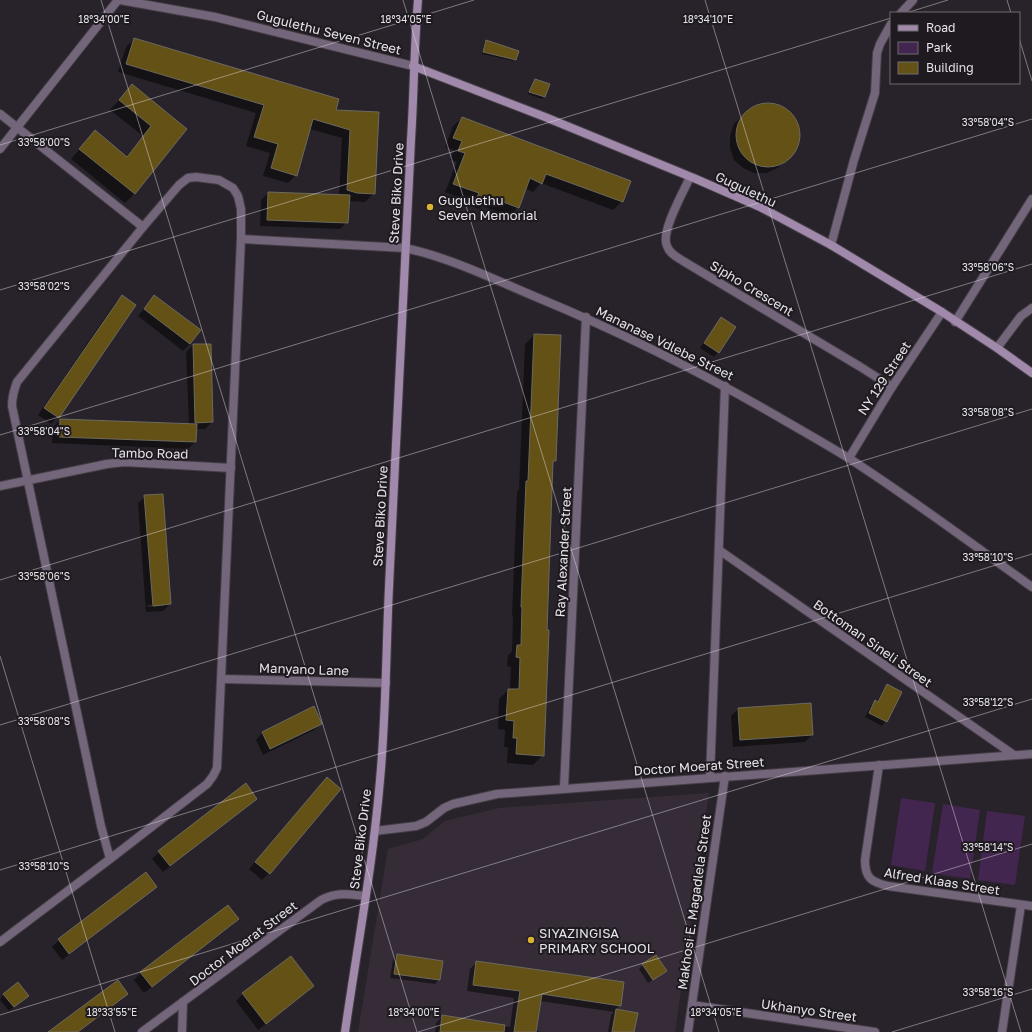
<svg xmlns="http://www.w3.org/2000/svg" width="1032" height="1032" viewBox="0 0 1032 1032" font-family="'Golos Text',sans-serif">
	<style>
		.built { fill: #352c38 }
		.green { fill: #43264f }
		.shadow { fill: #0007; fill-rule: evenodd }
		.building { fill: #645115; stroke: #6c6960 }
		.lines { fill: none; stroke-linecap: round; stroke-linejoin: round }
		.street-casing { stroke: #433e45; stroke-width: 10 }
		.secondary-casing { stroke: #433e45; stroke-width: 10 }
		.street { stroke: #73657a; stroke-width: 8 }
		.secondary { stroke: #a089aa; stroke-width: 8 }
		.ticks { fill: none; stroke: #e6e3e8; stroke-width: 1; stroke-opacity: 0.45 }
		.poi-dot { fill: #dab333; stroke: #1e1a20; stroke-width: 1.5 }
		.labels { text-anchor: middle; stroke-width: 4; stroke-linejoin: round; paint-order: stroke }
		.street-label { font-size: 13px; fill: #e6e3e8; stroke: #1e1a20 }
		.poi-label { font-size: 13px; fill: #e6e3e8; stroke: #1e1a20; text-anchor: start }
		.ticks-label { font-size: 10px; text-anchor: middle; fill: #e6e3e8; stroke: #1e1a20; stroke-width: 4; stroke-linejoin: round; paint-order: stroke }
	</style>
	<rect width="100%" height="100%" fill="#28232a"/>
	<!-- built -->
	<path class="built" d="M709,793L675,1032H358L388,849L423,839L445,821L499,808Z"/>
	<!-- green -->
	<g class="green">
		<path d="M901,798L935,803L925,871L891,865Z"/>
		<path d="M943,804L980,810L970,879L932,873Z"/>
		<path d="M987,811L1025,816L1015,885L978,880Z"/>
	</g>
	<!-- shadow -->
	<g class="shadow">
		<path d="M134,39L334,111L378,113L374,193L365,202L348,201L347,222L340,229L260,226L261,200L268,193L339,196L342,138L310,129L296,175L288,183L263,176L270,153L246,146L256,113L118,72L126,47Z"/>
		<path d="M486,41L515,59L513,61L482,54L484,43Z"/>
		<path d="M535,80L544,97L542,99L528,94Z"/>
		<path d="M132,86L186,129L135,193L125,203L71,159L95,132L126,157L143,136L110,110Z"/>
		<path d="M762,104H775L786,108L795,117L799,129V141L794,152L778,168L766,173H754L743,168L734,160L730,148V136L734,124L751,108Z"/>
		<path d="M462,118L622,201L613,210L541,183L533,192L525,188L518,207L509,216L482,206L479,209L469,205L471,202L445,192L457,162L450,160L454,150L445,147L453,126Z"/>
		<path d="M122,296L58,417L51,424L38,415L115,303Z"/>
		<path d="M154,296L190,344L183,351L138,316Z"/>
		<path d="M721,319L718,352L714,357L700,348L717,323Z"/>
		<path d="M534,335L555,460L552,463L543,755L533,765L507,763L508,747H504L505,730L498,729L499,699L508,690H510L511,667L507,666L508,656L512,651L513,616H512L517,492L519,489L525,344Z"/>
		<path d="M193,345L212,422L205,429H195V442L188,449L52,443L53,427L60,420L189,425L186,352Z"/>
		<path d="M145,496L170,604L163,611L146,612L138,503ZM164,604V606L148,607L147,605Z"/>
		<path d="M888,686L886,721L882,726L865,717L871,706L875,702H877L883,690Z"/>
		<path d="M738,709L812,735L805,742L733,747L731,716Z"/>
		<path d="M321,723L314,730L263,755L256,740L262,733Z"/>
		<path d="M245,785L256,799L249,805L163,872L152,859L159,852Z"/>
		<path d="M320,786L269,873L262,880L249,869Z"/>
		<path d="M146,873L156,887L149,893L62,960L52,947L59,940Z"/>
		<path d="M238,919L231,926L144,993L134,980L141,973Z"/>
		<path d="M397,955L439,979L435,984L390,978L393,960Z"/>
		<path d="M477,962L620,1005L615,1010L637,1014L633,1032H608L611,1015L614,1012L540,1001L536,1031L541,1032H435L436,1023L443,1016L510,1027L514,998L467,991L470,969Z"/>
		<path d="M643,965L665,971L648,983L639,969Z"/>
		<path d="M313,986L306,993L258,1030L236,1001L243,994Z"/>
		<path d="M4,994L27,996L9,1011L0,1000Z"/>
		<path d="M127,994L120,1001L79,1032H50Z"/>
	</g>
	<!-- building -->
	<g class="building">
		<path d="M134,38L339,99L336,110L379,112L375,194L357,193L347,190L350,130L313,119L297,176L271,168L278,144L254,137L264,105L126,64Z"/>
		<path d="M486,40L519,51L516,60L483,52Z"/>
		<path d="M535,79L550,84L545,97L529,92Z"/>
		<path d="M132,84L187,129L135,194L79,149L95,130L127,157L151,126L119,100Z"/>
		<circle cx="768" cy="135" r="32"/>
		<path d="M462,117L631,181L623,202L546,174L542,184L530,178L519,208L490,197L489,201L477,197L479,193L453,184L465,153L458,151L462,141L453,138Z"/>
		<path d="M268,192L350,195L348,223L267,220Z"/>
		<path d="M122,295L136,305L59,418L44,408Z"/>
		<path d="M154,295L201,330L190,344L144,309Z"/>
		<path d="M721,317L736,327L719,353L704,343Z"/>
		<path d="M534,334L561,335L556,461H553L547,630H549L544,756L516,754L517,738H513L514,721L506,720L508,689H519L520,658L516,657L517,645H521L522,607H521L526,481H528Z"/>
		<path d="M193,344H211L213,422L195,423Z"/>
		<path d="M60,419L197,424L196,442L59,437Z"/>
		<path d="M163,494L171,604L153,606L144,495Z"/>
		<path d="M887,684L902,692L887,722L869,713L875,700L878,702Z"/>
		<path d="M811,703L813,735L740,740L738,708Z"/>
		<path d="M314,706L322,724L270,749L262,732Z"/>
		<path d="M327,777L341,789L270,874L255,862Z"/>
		<path d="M246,783L257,799L170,866L158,851Z"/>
		<path d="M146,872L157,887L69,954L58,939Z"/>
		<path d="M228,905L239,919L152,987L140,972Z"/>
		<path d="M397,954L443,961L440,980L394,974Z"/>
		<path d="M656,955L667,971L653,980L642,964Z"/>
		<path d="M291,956L314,986L266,1024L242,993Z"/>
		<path d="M476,961L624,982L621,1006L542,994L536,1032H514L520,991L473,985Z"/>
		<path d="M118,980L128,994L78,1032H48Z"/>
		<path d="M18,982L29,996L14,1007L3,994Z"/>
		<path d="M616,1009L638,1013L634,1032H612Z"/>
		<path d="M442,1015L505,1025L504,1032H440Z"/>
	</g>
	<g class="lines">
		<!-- street casing -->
		<g class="street-casing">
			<g id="street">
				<path d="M120,0L215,17L413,66"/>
				<path d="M901,13L913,0"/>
				<path d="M0,114L143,227"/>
				<path d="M0,149L118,0"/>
				<path d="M690,177C684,191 660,232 667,246C669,253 677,257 683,261L859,366L892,387"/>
				<path d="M241,239L405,248C451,258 493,279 536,297C623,333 707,375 787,422C808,434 829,446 850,459C912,499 972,544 1032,587"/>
				<path d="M831,245L854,160L875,93L877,53L880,44L891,24"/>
				<path d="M955,322L1032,199"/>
				<path d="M997,348L1021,316L1032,308"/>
				<path d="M849,458L892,387L942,312"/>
				<path d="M0,486L107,464L124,462L231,468"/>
				<path d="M719,550L1014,755"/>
				<path d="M222,679L386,683"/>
				<path d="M879,765L865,860C865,878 871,882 888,886L1032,906"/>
				<path d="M710,777L725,386"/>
				<path d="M564,788L586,317"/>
				<path d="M375,831L416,826L426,822L444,808L453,804L497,794L1032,754"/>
				<path d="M0,942L110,859L207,784L213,776L217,768L241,239V209L238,196L233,188L219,180L196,177L188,178L179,185L143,227L17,382C14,390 12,397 12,406L101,826L110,859"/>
				<path d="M692,1005L875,1032"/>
				<path d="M142,1032L321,900C337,892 348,894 365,896"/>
				<path d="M182,1032L183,1002"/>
				<path d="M688,1032L725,776"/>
				<path d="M1002,1032L1021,905"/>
			</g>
		</g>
		<!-- secondary casing -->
		<g class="secondary-casing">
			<g id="secondary">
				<path d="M413,66L545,117L696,179L760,207L831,245L942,312L997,348L1032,373"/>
				<path d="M345,1032C357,948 373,864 380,780C386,716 386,651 389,587C396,438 403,289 411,140C414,93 414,47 418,0"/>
			</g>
		</g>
		<!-- street -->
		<use href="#street" class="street"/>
		<!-- secondary -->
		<use href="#secondary" class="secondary"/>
	</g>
	<!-- ticks -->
	<path class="ticks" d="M101,0L417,1032M403,0L719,1032M705,0L1021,1032M1007,0L1011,13M906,13L948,0M1019,38L1032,81M0,145L474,0M0,290L891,18M0,435L1032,119M0,580L1032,264M0,656L115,1032M0,725L1032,409M0,870L1032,554M0,1015L1032,699M418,1032L1032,844M892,1032L1032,989"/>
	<!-- markers -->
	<g class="poi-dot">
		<circle cx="430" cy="207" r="4"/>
		<circle cx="531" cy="940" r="4"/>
	</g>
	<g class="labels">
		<!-- street labels -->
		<g class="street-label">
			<text transform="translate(329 32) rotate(14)" y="5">Gugulethu Seven Street</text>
			<text transform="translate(746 189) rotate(25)" y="5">Gugulethu</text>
			<text transform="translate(396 193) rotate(-87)" y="5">Steve Biko Drive</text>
			<text transform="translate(752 288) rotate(31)" y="5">Sipho Crescent</text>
			<text transform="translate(665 343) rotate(26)" y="5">Mananase Vdlebe Street</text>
			<text transform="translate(884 378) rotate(-57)" y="5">NY 129 Street</text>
			<text transform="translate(150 453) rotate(1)" y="5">Tambo Road</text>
			<text transform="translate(380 516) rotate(-87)" y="5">Steve Biko Drive</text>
			<text transform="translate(563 552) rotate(-87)" y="5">Ray Alexander Street</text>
			<text transform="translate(873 643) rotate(35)" y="5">Bottoman Sineli Street</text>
			<text transform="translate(304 669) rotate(2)" y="5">Manyano Lane</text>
			<text transform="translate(699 766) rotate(-4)" y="5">Doctor Moerat Street</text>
			<text transform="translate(360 839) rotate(-83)" y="5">Steve Biko Drive</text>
			<text transform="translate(942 881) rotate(9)" y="5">Alfred Klaas Street</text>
			<text transform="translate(694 902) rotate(-82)" y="5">Makhosi E. Magadlela Street</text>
			<text transform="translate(243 943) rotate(-37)" y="5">Doctor Moerat Street</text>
			<text transform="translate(809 1010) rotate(8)" y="5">Ukhanyo Street</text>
		</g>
		<!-- poi labels -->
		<g class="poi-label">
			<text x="438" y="205">Gugulethu<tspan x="438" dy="15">Seven Memorial</tspan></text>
			<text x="539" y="938">SIYAZINGISA<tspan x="539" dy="15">PRIMARY SCHOOL</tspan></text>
		</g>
	</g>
	<g class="ticks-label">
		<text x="104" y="23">18°34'00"E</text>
		<text x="406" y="23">18°34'05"E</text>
		<text x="708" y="23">18°34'10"E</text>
		<text x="988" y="126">33°58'04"S</text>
		<text x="44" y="146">33°58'00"S</text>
		<text x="988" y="271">33°58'06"S</text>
		<text x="44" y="290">33°58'02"S</text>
		<text x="988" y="416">33°58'08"S</text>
		<text x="44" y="435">33°58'04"S</text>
		<text x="988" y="561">33°58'10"S</text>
		<text x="44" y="580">33°58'06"S</text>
		<text x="988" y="706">33°58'12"S</text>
		<text x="44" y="725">33°58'08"S</text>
		<text x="988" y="851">33°58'14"S</text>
		<text x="44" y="870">33°58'10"S</text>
		<text x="988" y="996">33°58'16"S</text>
		<text x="112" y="1016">18°33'55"E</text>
		<text x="414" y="1016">18°34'00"E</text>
		<text x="716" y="1016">18°34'05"E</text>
	</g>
	<!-- legend -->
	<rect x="890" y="12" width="130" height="72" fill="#1e1a20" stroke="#6e6a70"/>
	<rect x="898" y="25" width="20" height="6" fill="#a089aa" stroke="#6e6a70"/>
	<text x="926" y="32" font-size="12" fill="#e6e3e8">Road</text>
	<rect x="898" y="42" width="20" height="12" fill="#43264f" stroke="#6e6a70"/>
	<text x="926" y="52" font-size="12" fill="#e6e3e8">Park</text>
	<rect x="898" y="62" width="20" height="12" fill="#645115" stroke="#6e6a70"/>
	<text x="926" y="72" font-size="12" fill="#e6e3e8">Building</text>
</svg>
